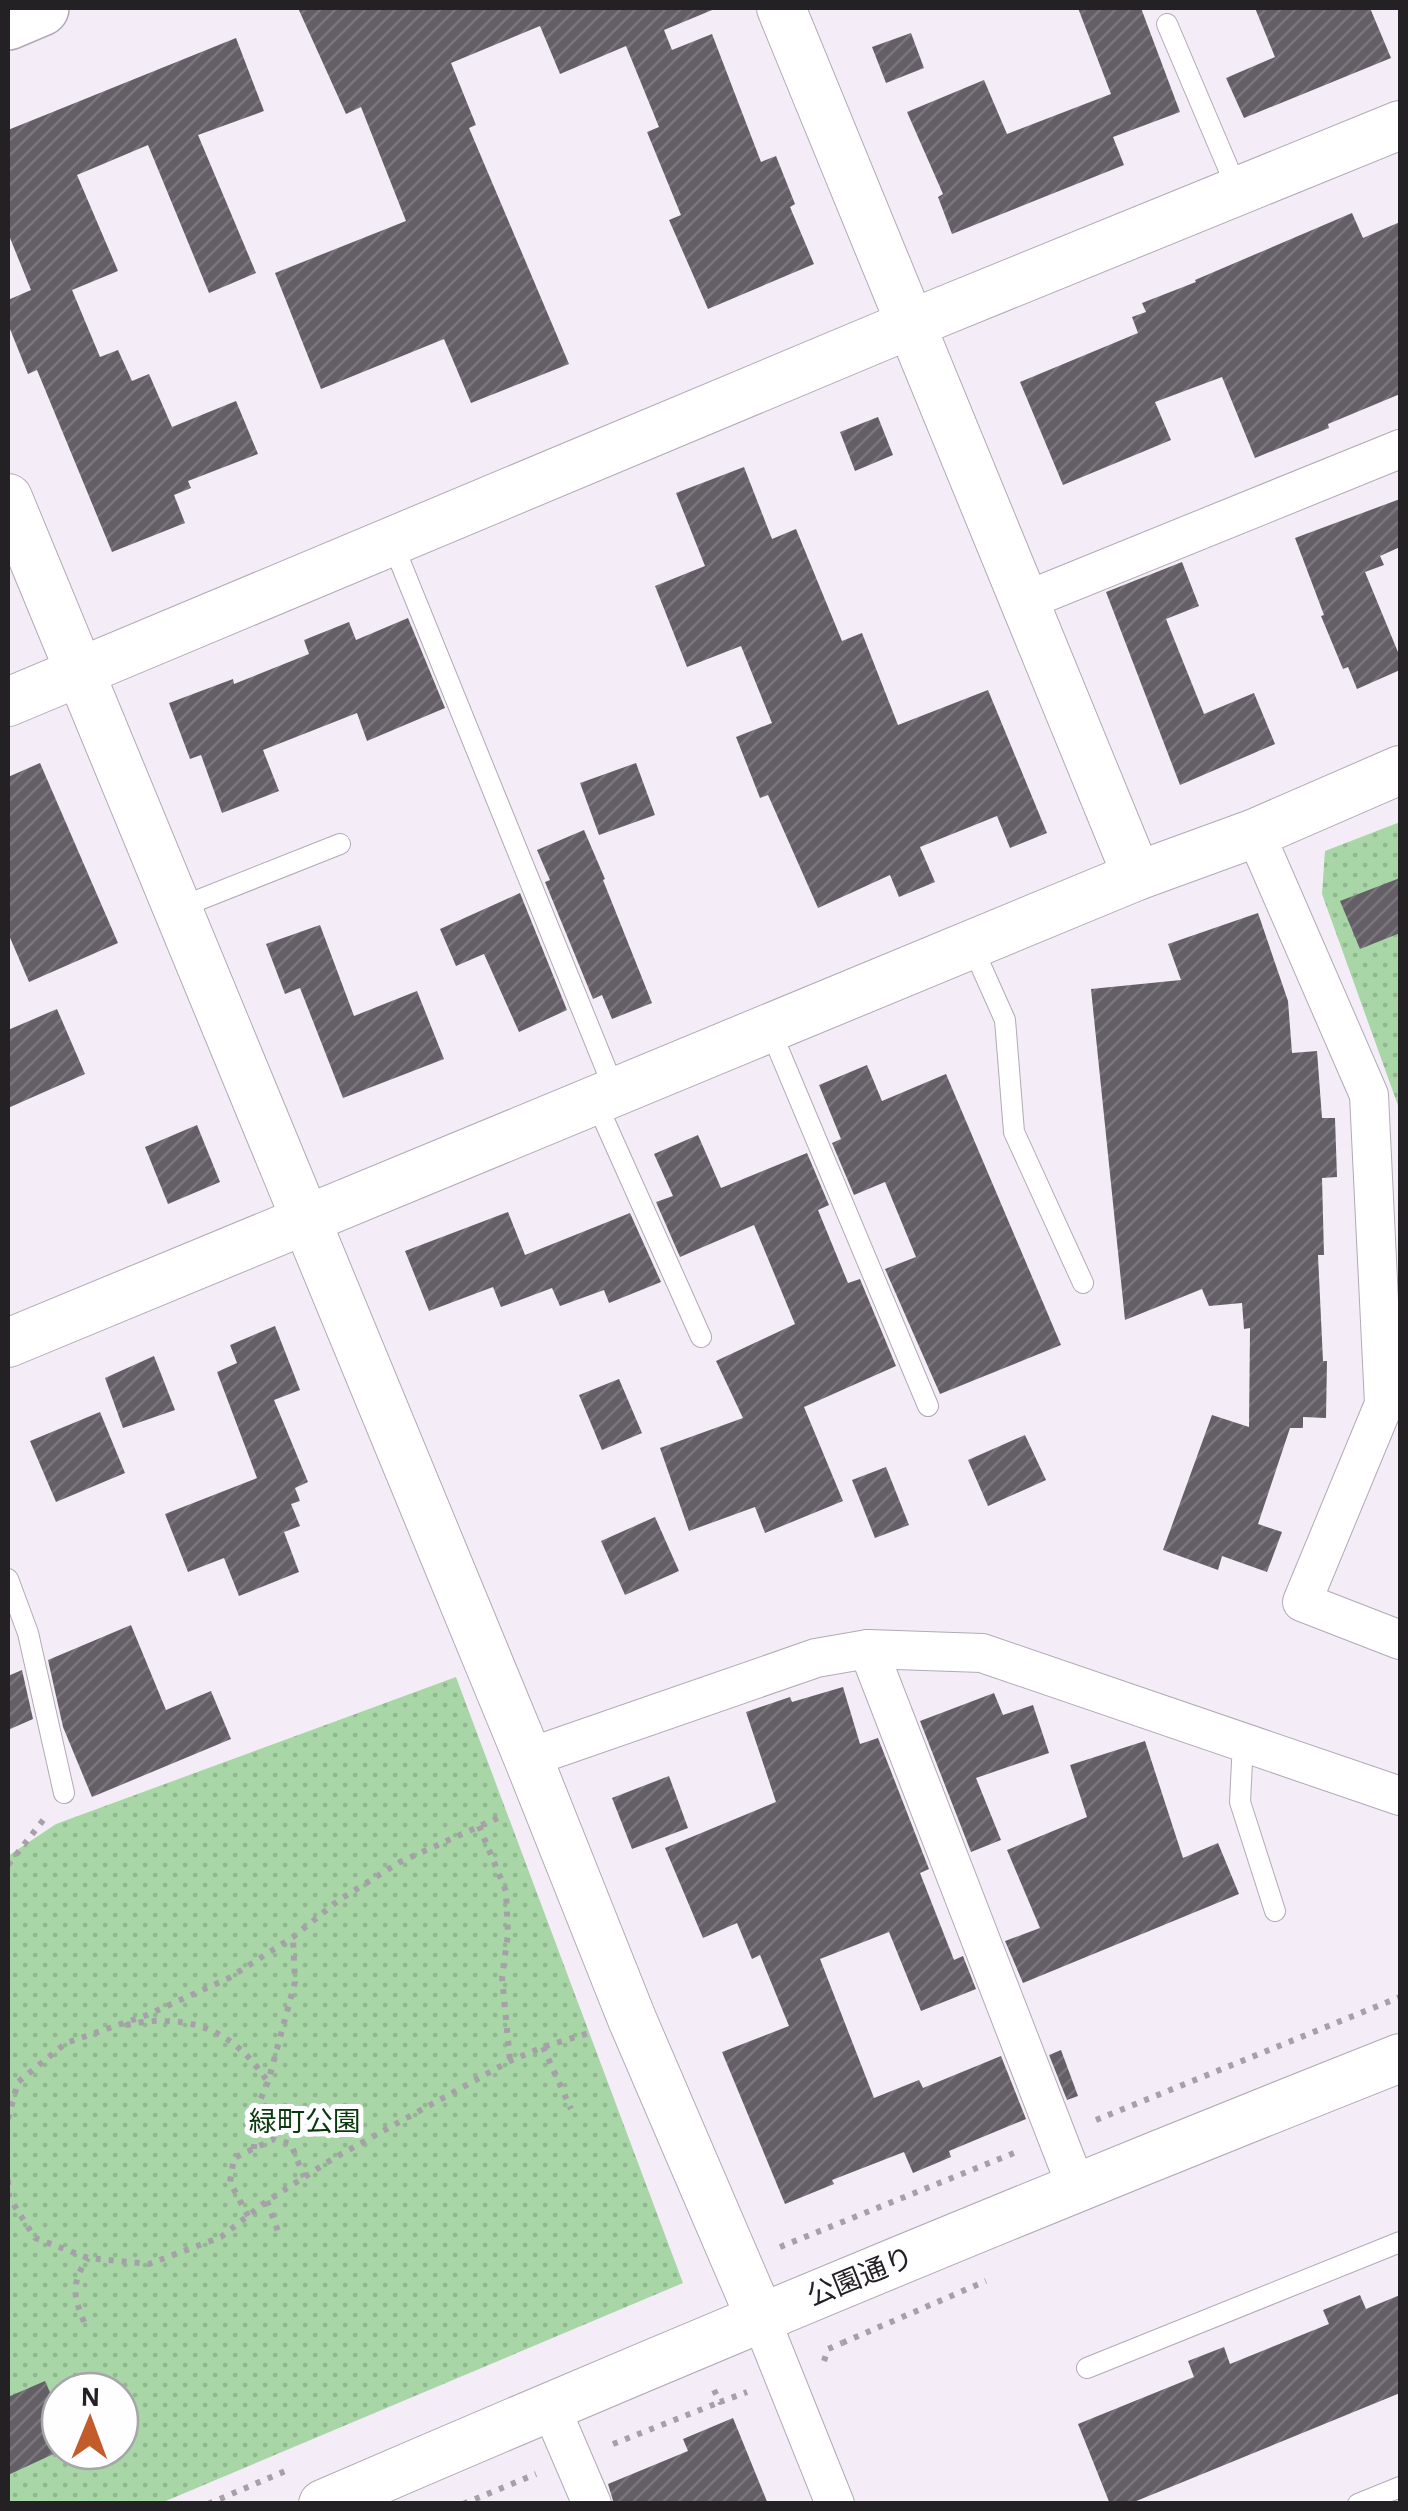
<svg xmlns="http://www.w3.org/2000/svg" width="1408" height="2511" viewBox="0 0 1408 2511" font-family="'Alegreya Sans','Noto Sans JP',sans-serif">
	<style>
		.park { fill: url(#park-dots); fill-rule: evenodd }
		.building { fill: url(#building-hatch) }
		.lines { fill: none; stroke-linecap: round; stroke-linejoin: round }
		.service-casing { stroke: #b1aab4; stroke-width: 22 }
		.minor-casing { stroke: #b1aab4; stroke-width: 40 }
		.tertiary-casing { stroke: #b1aab4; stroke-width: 50 }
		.primary-casing { stroke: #b1aab4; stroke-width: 58 }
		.path { stroke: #a6a1a9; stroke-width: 6; stroke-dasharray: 5 8; stroke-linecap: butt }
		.service { stroke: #fff; stroke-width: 20 }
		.minor { stroke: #fff; stroke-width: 38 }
		.tertiary { stroke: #fff; stroke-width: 48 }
		.primary { stroke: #fff; stroke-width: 55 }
		.labels { text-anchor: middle; stroke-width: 10; stroke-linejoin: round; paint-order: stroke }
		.park-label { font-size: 28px; fill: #0c3a0f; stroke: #fefdff }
		.street-label { font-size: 28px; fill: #232124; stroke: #fefdff }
	</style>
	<defs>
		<pattern id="park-dots" width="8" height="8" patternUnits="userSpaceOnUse" patternTransform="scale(2.5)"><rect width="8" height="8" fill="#a8d6a6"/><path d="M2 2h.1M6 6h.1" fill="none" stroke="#90b78f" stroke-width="1.8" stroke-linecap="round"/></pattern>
		<pattern id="building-hatch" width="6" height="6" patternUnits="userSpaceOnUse" patternTransform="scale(2.5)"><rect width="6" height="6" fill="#645e66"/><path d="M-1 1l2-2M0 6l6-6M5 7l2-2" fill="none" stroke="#7a767c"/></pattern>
	</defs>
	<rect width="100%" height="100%" fill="#f4edf7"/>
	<!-- park -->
	<g class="park">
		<path d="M1400,822V1111L1322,894L1325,851Z"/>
		<path d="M456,1677L683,2283L161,2503L8,2504V1856L56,1824ZM60,2391H120V2451H60Z"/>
	</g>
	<!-- building -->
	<g class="building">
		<path d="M298,8H717L664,30L672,50L712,34L761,162L776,156L795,204L790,207L814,264L708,309L669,220L681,215L647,132L659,127L626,46L560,74L540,26L451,63L476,125L469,128L569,364L471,403L444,339L321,389L275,273L406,221L361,107L346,114Z"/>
		<path d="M1078,8H1141L1180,112L1113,137L1124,165L952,234L938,197L943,194L907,112L984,80L1007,134L1111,94Z"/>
		<path d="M1255,8H1370L1391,58L1244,118L1226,78L1275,57Z"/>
		<path d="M911,33L924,68L886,83L872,47Z"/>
		<path d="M236,38L264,111L198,135L256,273L209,293L148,145L77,175L118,271L72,290L100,357L118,350L132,381L149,374L172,427L236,401L258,454L188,481L191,488L174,495L185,523L112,552L37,370L28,374L8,324V300L31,290L8,233V130Z"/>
		<path d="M1352,213L1363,238L1400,222V394L1328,424L1329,428L1255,458L1222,377L1155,402L1171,440L1063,485L1020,382L1138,333L1132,317L1146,312L1142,303L1196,282L1195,280Z"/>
		<path d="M878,417L893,455L855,471L840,432Z"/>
		<path d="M744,467L772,539L796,529L842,641L862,633L898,725L988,690L1047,833L1010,848L997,816L920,847L935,882L899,897L890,875L818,908L768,795L760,798L736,737L772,723L741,646L687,667L655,586L705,566L676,493Z"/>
		<path d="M1400,499V547L1380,556L1384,565L1365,572L1400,657V670L1357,689L1348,667L1343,669L1321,616L1324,615L1295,538Z"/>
		<path d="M1182,562L1199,606L1166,619L1204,714L1254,693L1275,744L1180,785L1106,592Z"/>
		<path d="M408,618L445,708L367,741L357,713L263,750L279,791L222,813L201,755L190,759L169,703L233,679L234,684L309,654L304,640L349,622L356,640Z"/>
		<path d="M40,763L118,943L29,982L8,933V777Z"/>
		<path d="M636,763L655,815L599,835L580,783Z"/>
		<path d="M584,830L605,879L603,880L652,1003L612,1019L602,995L593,999L545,882L550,880L537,850Z"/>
		<path d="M1400,878V933L1360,949L1340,901Z"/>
		<path d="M520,893L567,1010L519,1032L484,954L456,966L440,929Z"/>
		<path d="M1258,913L1288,1001L1292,1053L1317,1051L1322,1118H1335L1337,1177L1322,1178L1324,1255H1318L1323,1361H1327L1326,1418L1303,1417V1428H1290L1258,1524L1282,1532L1267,1572L1222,1556L1218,1570L1163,1550L1212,1415L1249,1427L1250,1328L1244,1329L1242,1303L1209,1306L1202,1289L1125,1320L1091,989L1181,980L1168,944Z"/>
		<path d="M320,925L354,1016L417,991L444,1059L343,1098L300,988L285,994L266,944Z"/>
		<path d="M57,1009L85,1074L8,1108V1030Z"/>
		<path d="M867,1065L882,1101L946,1074L1061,1345L940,1394L885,1269L916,1257L885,1182L854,1195L832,1143L841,1139L819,1085Z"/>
		<path d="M197,1125L220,1182L168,1204L145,1147Z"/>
		<path d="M698,1135L721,1188L807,1153L829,1205L818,1210L848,1283L860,1279L896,1366L804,1407L843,1501L765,1533L755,1507L689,1531L660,1448L743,1418L716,1361L795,1324L754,1225L680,1257L656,1202L673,1196L654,1154Z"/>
		<path d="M508,1212L525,1255L630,1213L661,1282L609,1303L604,1290L560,1306L552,1288L501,1307L493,1287L429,1311L405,1251Z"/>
		<path d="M275,1326L300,1390L274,1400L308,1482L295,1488L300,1501L291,1504L300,1526L284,1532L299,1572L239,1596L224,1558L188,1572L165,1514L257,1478L217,1372L237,1363L230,1345Z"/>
		<path d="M154,1356L175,1410L123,1428L105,1378Z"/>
		<path d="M619,1379L642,1433L602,1450L579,1395Z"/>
		<path d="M100,1412L125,1473L56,1502L30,1441Z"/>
		<path d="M1025,1435L1046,1480L988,1506L968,1460Z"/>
		<path d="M886,1467L909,1525L875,1538L852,1480Z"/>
		<path d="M655,1517L679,1571L625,1595L601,1541Z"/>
		<path d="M131,1625L166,1710L211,1691L231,1739L92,1797L63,1727L48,1660Z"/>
		<path d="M22,1670L33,1719L8,1730V1676Z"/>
		<path d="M843,1687L860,1744L878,1738L929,1869L920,1873L954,1960L963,1956L976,1989L921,2011L889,1932L820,1959L874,2098L919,2080L923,2088L1001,2056L1026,2119L949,2151L951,2157L913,2173L904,2152L832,2180L834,2184L785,2204L722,2052L789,2026L760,1955L752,1959L737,1923L703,1938L665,1848L776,1802L746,1712L790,1697L792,1702Z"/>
		<path d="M994,1693L1003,1715L1033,1705L1049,1753L976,1778L1001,1840L971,1852L920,1721Z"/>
		<path d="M1145,1741L1183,1858L1218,1843L1239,1894L1023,1983L1005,1941L1040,1928L1007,1850L1087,1817L1070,1765Z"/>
		<path d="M669,1776L688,1828L632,1849L612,1798Z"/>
		<path d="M1061,2050L1078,2096L1067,2100L1049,2055Z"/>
		<path d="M1360,2295L1366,2309L1400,2295V2393L1129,2504H1110L1078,2424L1194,2377L1188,2361L1224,2347L1230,2364L1329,2324L1323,2310Z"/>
		<path d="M45,2381L60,2415V2451L8,2475V2397Z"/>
		<path d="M733,2418L768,2504H614L608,2484L688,2451L683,2439Z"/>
	</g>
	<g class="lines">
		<!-- service casing -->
		<g class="service-casing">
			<g id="service">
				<path d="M1167,24L1238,191"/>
				<path d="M392,542L615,1091"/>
				<path d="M176,909L340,844"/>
				<path d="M971,944L1005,1020L1014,1132L1083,1283"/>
				<path d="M769,1027L928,1406"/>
				<path d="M595,1100L701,1337"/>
				<path d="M8,1579L28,1633L64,1793"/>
				<path d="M1243,1742L1240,1802L1275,1911"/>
				<path d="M1087,2368L1400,2242"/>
				<path d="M1358,2504L1400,2487"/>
			</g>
		</g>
		<!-- minor casing -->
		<g class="minor-casing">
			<g id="minor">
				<path d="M1025,601L1400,449"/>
				<path d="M1255,833L1369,1095L1384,1404L1302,1602L1400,1640"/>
				<path d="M868,1649L1076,2186"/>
				<path d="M528,1758L816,1658L868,1649L982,1653L1400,1796"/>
				<path d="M760,2317L835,2504"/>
				<path d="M550,2406L592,2504"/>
			</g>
		</g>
		<!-- tertiary casing -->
		<g class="tertiary-casing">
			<g id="tertiary">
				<path d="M781,8L1137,876"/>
				<path d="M8,498L528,1758L632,2019L760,2317"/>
				<path d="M8,702L911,324L1400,125"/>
				<path d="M8,1343L1137,876L1255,833L1400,770"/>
				<path d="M323,2504C680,2350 1039,2201 1400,2058"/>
			</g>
		</g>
		<!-- primary casing -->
		<g class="primary-casing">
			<path id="primary" d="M8,22L41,8"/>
		</g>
		<!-- path -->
		<g class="path">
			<path d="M479,1826L506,1891L508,1934L502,1977L510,2061"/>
			<path d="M8,1865L44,1819"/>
			<path d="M126,2025C138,2023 152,2020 165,2021C213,2022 242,2044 268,2082"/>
			<path d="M543,2047L571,2109"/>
			<path d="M8,2119L18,2082L66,2043L147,2015L229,1978L293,1937L339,1900L400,1862L502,1816"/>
			<path d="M1096,2120L1400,1997"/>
			<path d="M254,2149V2114L268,2082L295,1982L293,1938"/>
			<path d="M8,2180L9,2197L35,2238L88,2258L149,2264L221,2237L267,2201L334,2158L510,2061L543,2047L589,2033"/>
			<path d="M267,2201L280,2237"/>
			<path d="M248,2216L230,2182L234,2158L274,2139L291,2144L304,2177"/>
			<path d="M780,2247L1019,2151"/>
			<path d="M84,2322C73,2295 71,2283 88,2258"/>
			<path d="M842,2343L986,2281"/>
			<path d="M824,2361L828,2349L842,2343"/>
			<path d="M714,2390L720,2402L747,2392"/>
			<path d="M613,2444L720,2402"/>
			<path d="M208,2504L290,2469"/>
			<path d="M463,2504L536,2474"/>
		</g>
		<!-- service -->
		<use href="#service" class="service"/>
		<!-- minor -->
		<use href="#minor" class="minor"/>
		<!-- tertiary -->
		<use href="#tertiary" class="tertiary"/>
		<!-- primary -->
		<use href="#primary" class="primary"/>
	</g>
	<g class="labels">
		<!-- park labels -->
		<g class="park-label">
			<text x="305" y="2131">緑町公園</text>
		</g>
		<!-- street labels -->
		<g class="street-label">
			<text transform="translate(860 2276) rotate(-22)" y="10">公園通り</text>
		</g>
	</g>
	<!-- border -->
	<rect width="1408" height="2511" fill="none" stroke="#232124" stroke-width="20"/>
	<!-- north arrow -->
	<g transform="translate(90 2421) rotate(1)"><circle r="48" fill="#fefdff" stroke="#a6a5a7" stroke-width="2.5"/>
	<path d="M0-8L18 38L0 25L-18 38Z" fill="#c25d2b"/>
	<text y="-15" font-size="28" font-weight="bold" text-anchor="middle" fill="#232124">N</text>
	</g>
</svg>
